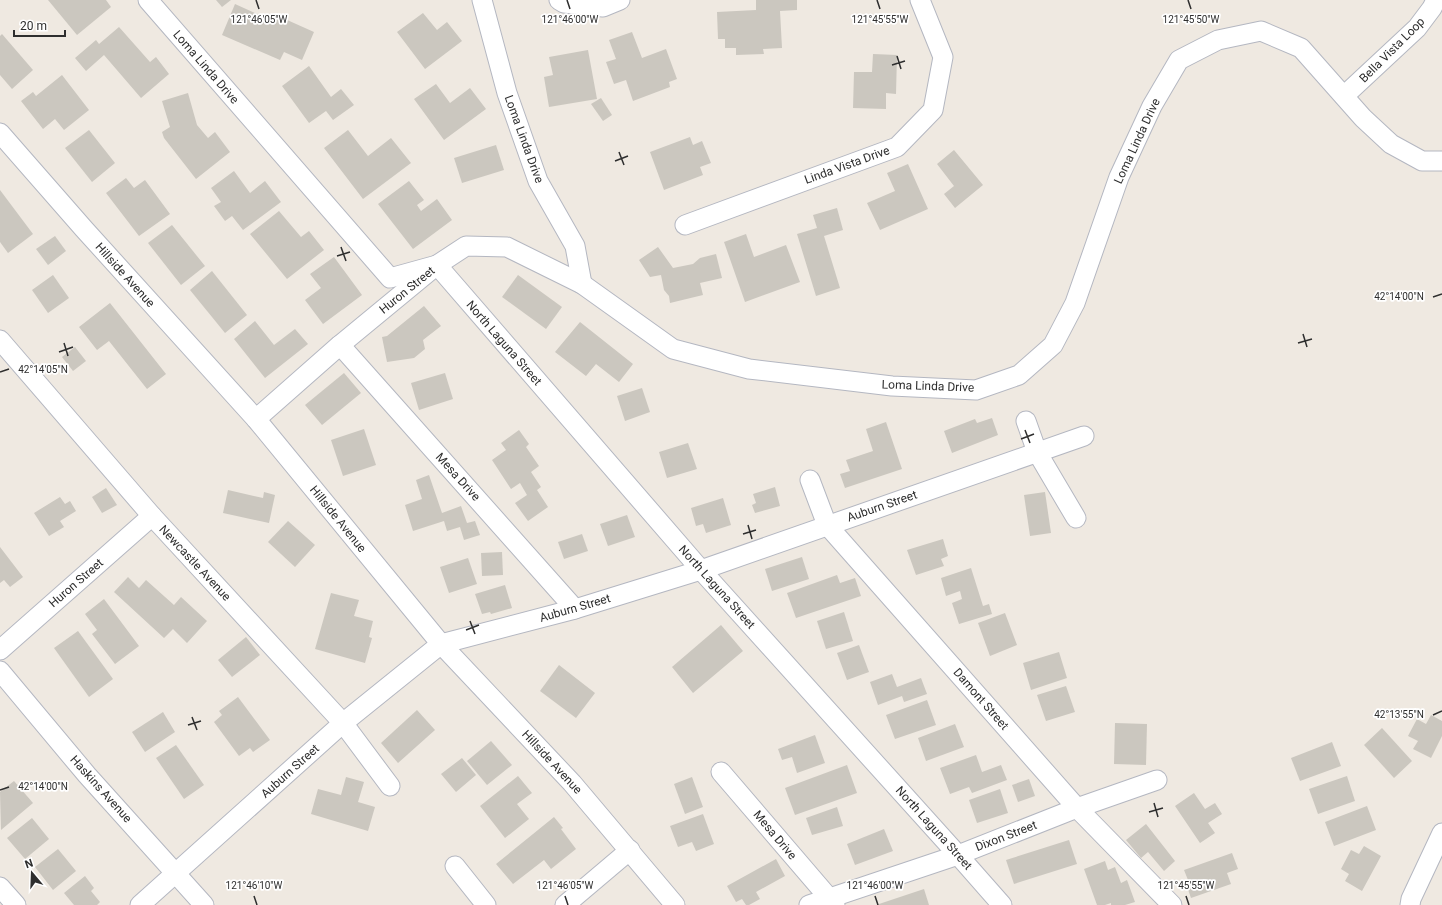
<svg xmlns="http://www.w3.org/2000/svg" width="1442" height="905" viewBox="0 0 1442 905" font-family="Roboto,sans-serif">
	<style>
		.building { fill: #cbc7bf }
		.lines { fill: none; stroke-linecap: round; stroke-linejoin: round }
		.minor-casing { stroke: #b4b7c1; stroke-width: 21 }
		.minor { stroke: #fff; stroke-width: 19 }
		.ticks { fill: none; stroke: #2e2e2e; stroke-width: 1.5 }
		.labels { text-anchor: middle; stroke-width: 3.5; stroke-linejoin: round; paint-order: stroke }
		.street-label { font-size: 12px; fill: #2e2e2e; stroke: #fff }
		.ticks-label { font-size: 10px; text-anchor: middle; fill: #2e2e2e; stroke: #fff; stroke-width: 3.5; stroke-linejoin: round; paint-order: stroke }
	</style>
	<rect width="100%" height="100%" fill="#efe9e1"/>
	<!-- building -->
	<g class="building">
		<path d="M48,0H106L111,7L77,35Z"/>
		<path d="M216,0H231L222,7Z"/>
		<path d="M756,0H797V10L780,11L782,48L763,49L764,54L736,55V48H725V39H718L717,12L756,10Z"/>
		<path d="M235,4L273,21L276,15L314,32L302,60L284,52L280,60L222,35Z"/>
		<path d="M423,13L437,30L447,22L462,41L425,69L397,32Z"/>
		<path d="M119,27L150,62L156,57L169,74L141,98L104,55L86,71L75,58L96,40L99,44Z"/>
		<path d="M632,32L642,58L666,49L677,79L669,82L670,87L633,101L626,80L614,84L606,62L616,59L609,40Z"/>
		<path d="M2,34L33,70L12,89L0,75V36Z"/>
		<path d="M588,50L597,99L549,107L544,77L553,75L549,57Z"/>
		<path d="M873,54L897,55L896,94L886,93V109L853,108L854,72H872Z"/>
		<path d="M309,66L331,97L341,89L354,105L333,120L326,111L309,123L282,86Z"/>
		<path d="M62,75L89,110L64,130L55,119L43,129L21,101L33,92L36,96Z"/>
		<path d="M436,84L450,103L470,88L486,109L444,140L414,99Z"/>
		<path d="M188,93L197,125L208,138L215,132L230,152L196,179L164,138L162,132L170,127L162,101Z"/>
		<path d="M601,98L612,115L603,121L591,104Z"/>
		<path d="M89,130L115,163L92,182L65,148Z"/>
		<path d="M348,130L368,156L391,138L411,163L363,199L324,148Z"/>
		<path d="M690,137L693,145L702,141L711,163L700,167L703,175L664,190L650,152Z"/>
		<path d="M496,145L504,170L462,183L454,158Z"/>
		<path d="M954,150L983,185L955,208L944,194L954,186L937,164Z"/>
		<path d="M908,164L928,209L880,230L867,203L895,191L887,173Z"/>
		<path d="M234,171L250,193L265,181L281,202L243,230L232,216L225,221L214,206L221,202L211,188Z"/>
		<path d="M126,178L134,188L145,180L170,214L139,236L106,193Z"/>
		<path d="M409,181L424,200L417,205L421,211L437,199L452,220L413,249L378,204Z"/>
		<path d="M0,190L33,234L8,253L0,242Z"/>
		<path d="M837,208L843,230L824,236L840,288L816,296L797,234L817,228L813,215Z"/>
		<path d="M279,211L301,237L309,231L324,250L287,279L250,234Z"/>
		<path d="M172,225L205,266L181,285L148,243Z"/>
		<path d="M746,234L754,257L786,245L800,282L745,302L724,242Z"/>
		<path d="M55,236L66,251L48,265L36,249Z"/>
		<path d="M658,247L673,268L693,264L700,258L716,254L722,278L700,283L703,295L670,303L669,296L664,290L661,275L650,277L639,260Z"/>
		<path d="M334,257L362,295L323,324L305,300L321,288L310,274Z"/>
		<path d="M212,271L247,315L225,333L190,290Z"/>
		<path d="M53,275L69,298L48,313L32,290Z"/>
		<path d="M518,275L562,307L546,329L502,297Z"/>
		<path d="M110,303L166,374L147,389L109,341L97,350L79,327Z"/>
		<path d="M424,306L441,326L423,340L425,349L414,358L387,362L382,337L387,336Z"/>
		<path d="M255,321L274,345L295,329L308,344L265,378L234,339Z"/>
		<path d="M580,322L633,364L619,382L596,364L586,376L555,352Z"/>
		<path d="M75,347L86,361L73,371L62,357Z"/>
		<path d="M344,373L361,393L322,425L305,405Z"/>
		<path d="M445,373L453,399L419,410L411,383Z"/>
		<path d="M642,388L650,412L625,421L617,396Z"/>
		<path d="M992,418L998,435L952,453L944,431L975,419L977,423Z"/>
		<path d="M886,422L902,469L845,488L840,474L850,471L846,460L873,451L866,429Z"/>
		<path d="M364,429L376,465L343,476L331,440Z"/>
		<path d="M519,430L529,444L526,447L539,466L531,472L541,487L537,490L548,507L528,521L515,503L527,495L520,483L511,489L492,460L506,450L501,443Z"/>
		<path d="M688,443L697,469L667,478L659,452Z"/>
		<path d="M429,475L442,513L461,506L467,523L475,521L480,535L464,540L460,527L447,531L444,521L413,531L405,505L422,499L416,480Z"/>
		<path d="M775,487L780,506L755,513L752,505L756,503L753,494Z"/>
		<path d="M106,488L117,505L102,513L92,497Z"/>
		<path d="M228,490L263,498L264,492L275,495L269,523L223,513Z"/>
		<path d="M1045,492L1051,533L1030,536L1024,495Z"/>
		<path d="M60,497L65,504L70,501L76,511L60,521L64,527L49,536L34,513Z"/>
		<path d="M723,498L731,525L706,533L703,524L696,526L691,508Z"/>
		<path d="M627,515L635,537L608,546L600,524Z"/>
		<path d="M288,521L315,545L295,567L268,542Z"/>
		<path d="M582,534L588,551L564,559L558,542Z"/>
		<path d="M943,539L948,556L941,559L944,566L916,575L907,550Z"/>
		<path d="M0,547L23,577L10,587L4,580L0,583Z"/>
		<path d="M502,552L503,575L482,576L481,553Z"/>
		<path d="M802,557L809,579L772,591L765,569Z"/>
		<path d="M468,558L477,584L449,593L440,567Z"/>
		<path d="M971,568L983,606L989,604L992,614L959,624L952,603L962,599L960,591L946,596L941,578Z"/>
		<path d="M837,575L840,583L855,578L861,596L796,618L787,593Z"/>
		<path d="M128,577L139,588L146,580L174,605L181,597L207,621L187,643L173,629L164,638L114,592Z"/>
		<path d="M505,585L512,608L491,614L490,612L482,614L475,594Z"/>
		<path d="M331,593L359,600L354,616L373,621L369,637L372,638L365,663L315,649Z"/>
		<path d="M104,599L139,646L115,664L92,634L97,630L85,614Z"/>
		<path d="M844,612L853,641L826,649L817,621Z"/>
		<path d="M1005,613L1017,645L990,656L978,623Z"/>
		<path d="M721,625L743,651L693,693L672,667Z"/>
		<path d="M78,631L113,679L89,697L54,648Z"/>
		<path d="M246,637L260,655L232,677L218,660Z"/>
		<path d="M859,645L869,672L847,680L837,653Z"/>
		<path d="M1059,652L1067,678L1031,690L1023,663Z"/>
		<path d="M559,665L595,693L576,718L540,691Z"/>
		<path d="M892,674L897,687L921,678L927,694L904,702L902,696L878,705L870,682Z"/>
		<path d="M1066,686L1075,712L1046,721L1037,695Z"/>
		<path d="M238,697L270,740L253,752L250,748L239,756L214,722L222,715L219,711Z"/>
		<path d="M927,700L936,725L895,739L886,715Z"/>
		<path d="M417,710L435,730L398,763L381,743Z"/>
		<path d="M163,712L175,732L145,752L132,732Z"/>
		<path d="M1431,715L1442,721V736L1431,758L1413,749L1418,741L1408,736L1417,719L1426,724Z"/>
		<path d="M1115,723L1147,724L1146,765L1114,764Z"/>
		<path d="M955,724L964,747L926,761L918,738Z"/>
		<path d="M1382,728L1412,761L1394,778L1364,745Z"/>
		<path d="M815,735L825,763L797,773L792,757L782,760L778,749Z"/>
		<path d="M491,741L512,765L487,785L467,761Z"/>
		<path d="M1332,742L1341,766L1300,781L1291,758Z"/>
		<path d="M176,745L204,785L184,799L156,758Z"/>
		<path d="M976,755L982,772L1001,765L1007,780L972,793L969,787L950,794L940,768Z"/>
		<path d="M462,758L476,775L456,792L441,774Z"/>
		<path d="M847,765L857,793L795,815L785,788Z"/>
		<path d="M518,776L532,793L517,804L529,819L505,838L480,806Z"/>
		<path d="M1347,776L1355,801L1318,814L1309,789Z"/>
		<path d="M346,777L364,782L358,802L375,807L368,831L311,814L318,789L341,795Z"/>
		<path d="M692,777L703,807L685,814L674,784Z"/>
		<path d="M1029,779L1035,796L1018,802L1012,785Z"/>
		<path d="M14,781L33,803L1,830L0,792Z"/>
		<path d="M1000,789L1008,813L977,823L969,800Z"/>
		<path d="M1194,793L1205,809L1215,803L1222,814L1208,823L1215,833L1200,843L1175,806Z"/>
		<path d="M1367,806L1376,830L1334,846L1325,822Z"/>
		<path d="M837,807L843,826L812,835L806,818Z"/>
		<path d="M703,814L714,844L696,851L692,842L678,847L670,826Z"/>
		<path d="M554,817L563,828L561,829L576,849L551,869L544,860L513,884L496,864Z"/>
		<path d="M32,818L49,839L25,859L7,838Z"/>
		<path d="M1146,824L1175,861L1164,871L1148,852L1141,858L1126,840Z"/>
		<path d="M884,829L893,851L855,865L847,844Z"/>
		<path d="M1069,840L1077,864L1014,884L1006,860Z"/>
		<path d="M1364,846L1381,856L1362,891L1345,881L1349,874L1341,869L1351,850L1359,854Z"/>
		<path d="M58,849L76,871L53,890L35,867Z"/>
		<path d="M1232,853L1238,869L1227,873L1231,884L1191,898L1185,881L1188,880L1184,870Z"/>
		<path d="M776,859L785,876L756,892L760,899L749,905H746L742,899L736,902L727,886Z"/>
		<path d="M1105,861L1108,870L1115,867L1121,883L1127,880L1135,902L1125,905H1111V903L1105,905H1097L1084,869Z"/>
		<path d="M85,876L94,888L91,891L100,902L97,905H74L64,893Z"/>
		<path d="M924,889L929,905H876Z"/>
	</g>
	<g class="lines">
		<!-- minor casing -->
		<g class="minor-casing">
			<g id="minor">
				<path d="M148,0L390,278L437,265L701,570L958,855L1002,905"/>
				<path d="M482,0L507,93L538,181L575,246L582,284"/>
				<path d="M559,0L564,3L603,7L620,0"/>
				<path d="M1344,96L1417,28L1432,8L1436,0"/>
				<path d="M0,133L84,229L256,419L441,644L572,783L675,905"/>
				<path d="M685,225L897,147L933,110L943,57L920,0"/>
				<path d="M0,340L152,516L343,723L390,786"/>
				<path d="M340,345L575,609"/>
				<path d="M256,419L340,345L437,265L466,246L507,247L582,284L673,349L749,369L892,386L976,390L1019,375L1053,345L1075,303L1119,177L1152,106L1179,60L1218,40L1261,31L1301,48L1363,118L1391,144L1422,161H1442"/>
				<path d="M1026,421L1037,452L1076,518"/>
				<path d="M810,480L827,525L1077,808L1172,905"/>
				<path d="M0,650L152,516"/>
				<path d="M0,671L87,775L204,905"/>
				<path d="M721,772L835,905"/>
				<path d="M455,866L486,905"/>
				<path d="M0,887L16,905"/>
				<path d="M140,905L343,723L441,644L575,609L701,570L1084,436"/>
				<path d="M565,905L630,850"/>
				<path d="M809,905L958,855L1077,808L1157,780"/>
				<path d="M1410,905L1411,899L1442,833"/>
			</g>
		</g>
		<!-- minor -->
		<use href="#minor" class="minor"/>
	</g>
	<!-- ticks -->
	<path class="ticks" d="M256,0L259,9M567,0L570,9M877,0L880,9M1188,0L1191,9M897,56L901,69M892,65L905,61M619,152L624,165M615,161L628,156M341,247L346,261M337,256L350,252M1433,297L1442,294M1303,334L1307,347M64,343L68,356M1298,343L1312,339M59,352L73,347M0,372L9,369M1025,430L1030,443M1021,439L1034,434M748,525L752,539M743,534L756,530M470,621L475,634M466,630L479,625M1433,715L1442,711M192,717L197,730M188,725L201,721M0,790L9,787M1154,803L1158,817M1149,812L1163,808M254,896L257,905M565,896L568,905M875,896L878,905M1186,896L1189,905"/>
	<g class="labels">
		<!-- street labels -->
		<g class="street-label">
			<text transform="translate(1392 50) rotate(-45)" y="4">Bella Vista Loop</text>
			<text transform="translate(206 67) rotate(49)" y="4">Loma Linda Drive</text>
			<text transform="translate(524 139) rotate(70)" y="4">Loma Linda Drive</text>
			<text transform="translate(1137 141) rotate(-65)" y="4">Loma Linda Drive</text>
			<text transform="translate(847 165) rotate(-20)" y="4">Linda Vista Drive</text>
			<text transform="translate(125 275) rotate(48)" y="4">Hillside Avenue</text>
			<text transform="translate(407 290) rotate(-39)" y="4">Huron Street</text>
			<text transform="translate(504 343) rotate(49)" y="4">North Laguna Street</text>
			<text transform="translate(928 386) rotate(2)" y="4">Loma Linda Drive</text>
			<text transform="translate(458 477) rotate(48)" y="4">Mesa Drive</text>
			<text transform="translate(882 506) rotate(-19)" y="4">Auburn Street</text>
			<text transform="translate(338 519) rotate(51)" y="4">Hillside Avenue</text>
			<text transform="translate(195 563) rotate(47)" y="4">Newcastle Avenue</text>
			<text transform="translate(76 583) rotate(-41)" y="4">Huron Street</text>
			<text transform="translate(717 587) rotate(48)" y="4">North Laguna Street</text>
			<text transform="translate(575 608) rotate(-16)" y="4">Auburn Street</text>
			<text transform="translate(981 699) rotate(49)" y="4">Damont Street</text>
			<text transform="translate(552 762) rotate(47)" y="4">Hillside Avenue</text>
			<text transform="translate(290 771) rotate(-42)" y="4">Auburn Street</text>
			<text transform="translate(101 789) rotate(48)" y="4">Haskins Avenue</text>
			<text transform="translate(934 828) rotate(48)" y="4">North Laguna Street</text>
			<text transform="translate(775 835) rotate(50)" y="4">Mesa Drive</text>
			<text transform="translate(1006 836) rotate(-21)" y="4">Dixon Street</text>
		</g>
	</g>
	<g class="ticks-label">
		<text x="259" y="23">121°46'05"W</text>
		<text x="570" y="23">121°46'00"W</text>
		<text x="880" y="23">121°45'55"W</text>
		<text x="1191" y="23">121°45'50"W</text>
		<text x="1399" y="300">42°14'00"N</text>
		<text x="43" y="373">42°14'05"N</text>
		<text x="1399" y="718">42°13'55"N</text>
		<text x="43" y="790">42°14'00"N</text>
		<text x="254" y="889">121°46'10"W</text>
		<text x="565" y="889">121°46'05"W</text>
		<text x="875" y="889">121°46'00"W</text>
		<text x="1186" y="889">121°45'55"W</text>
	</g>
	<!-- north arrow -->
	<g transform="translate(32 873) rotate(341)" stroke="#ffffff" stroke-width="3" paint-order="stroke">
	<path d="M0-3L7 15L0 10L-7 15Z" fill="#2e2e2e"/>
	<text y="-6" font-size="11" font-weight="bold" text-anchor="middle" fill="#2e2e2e">N</text>
	</g>
	<!-- scale -->
	<path d="M14 30v6h51v-6" fill="none" stroke="#2e2e2e" stroke-width="2"/>
	<text x="20" y="30" font-size="12" fill="#2e2e2e" stroke="#ffffff" stroke-width="3" paint-order="stroke">20 m</text>
</svg>
